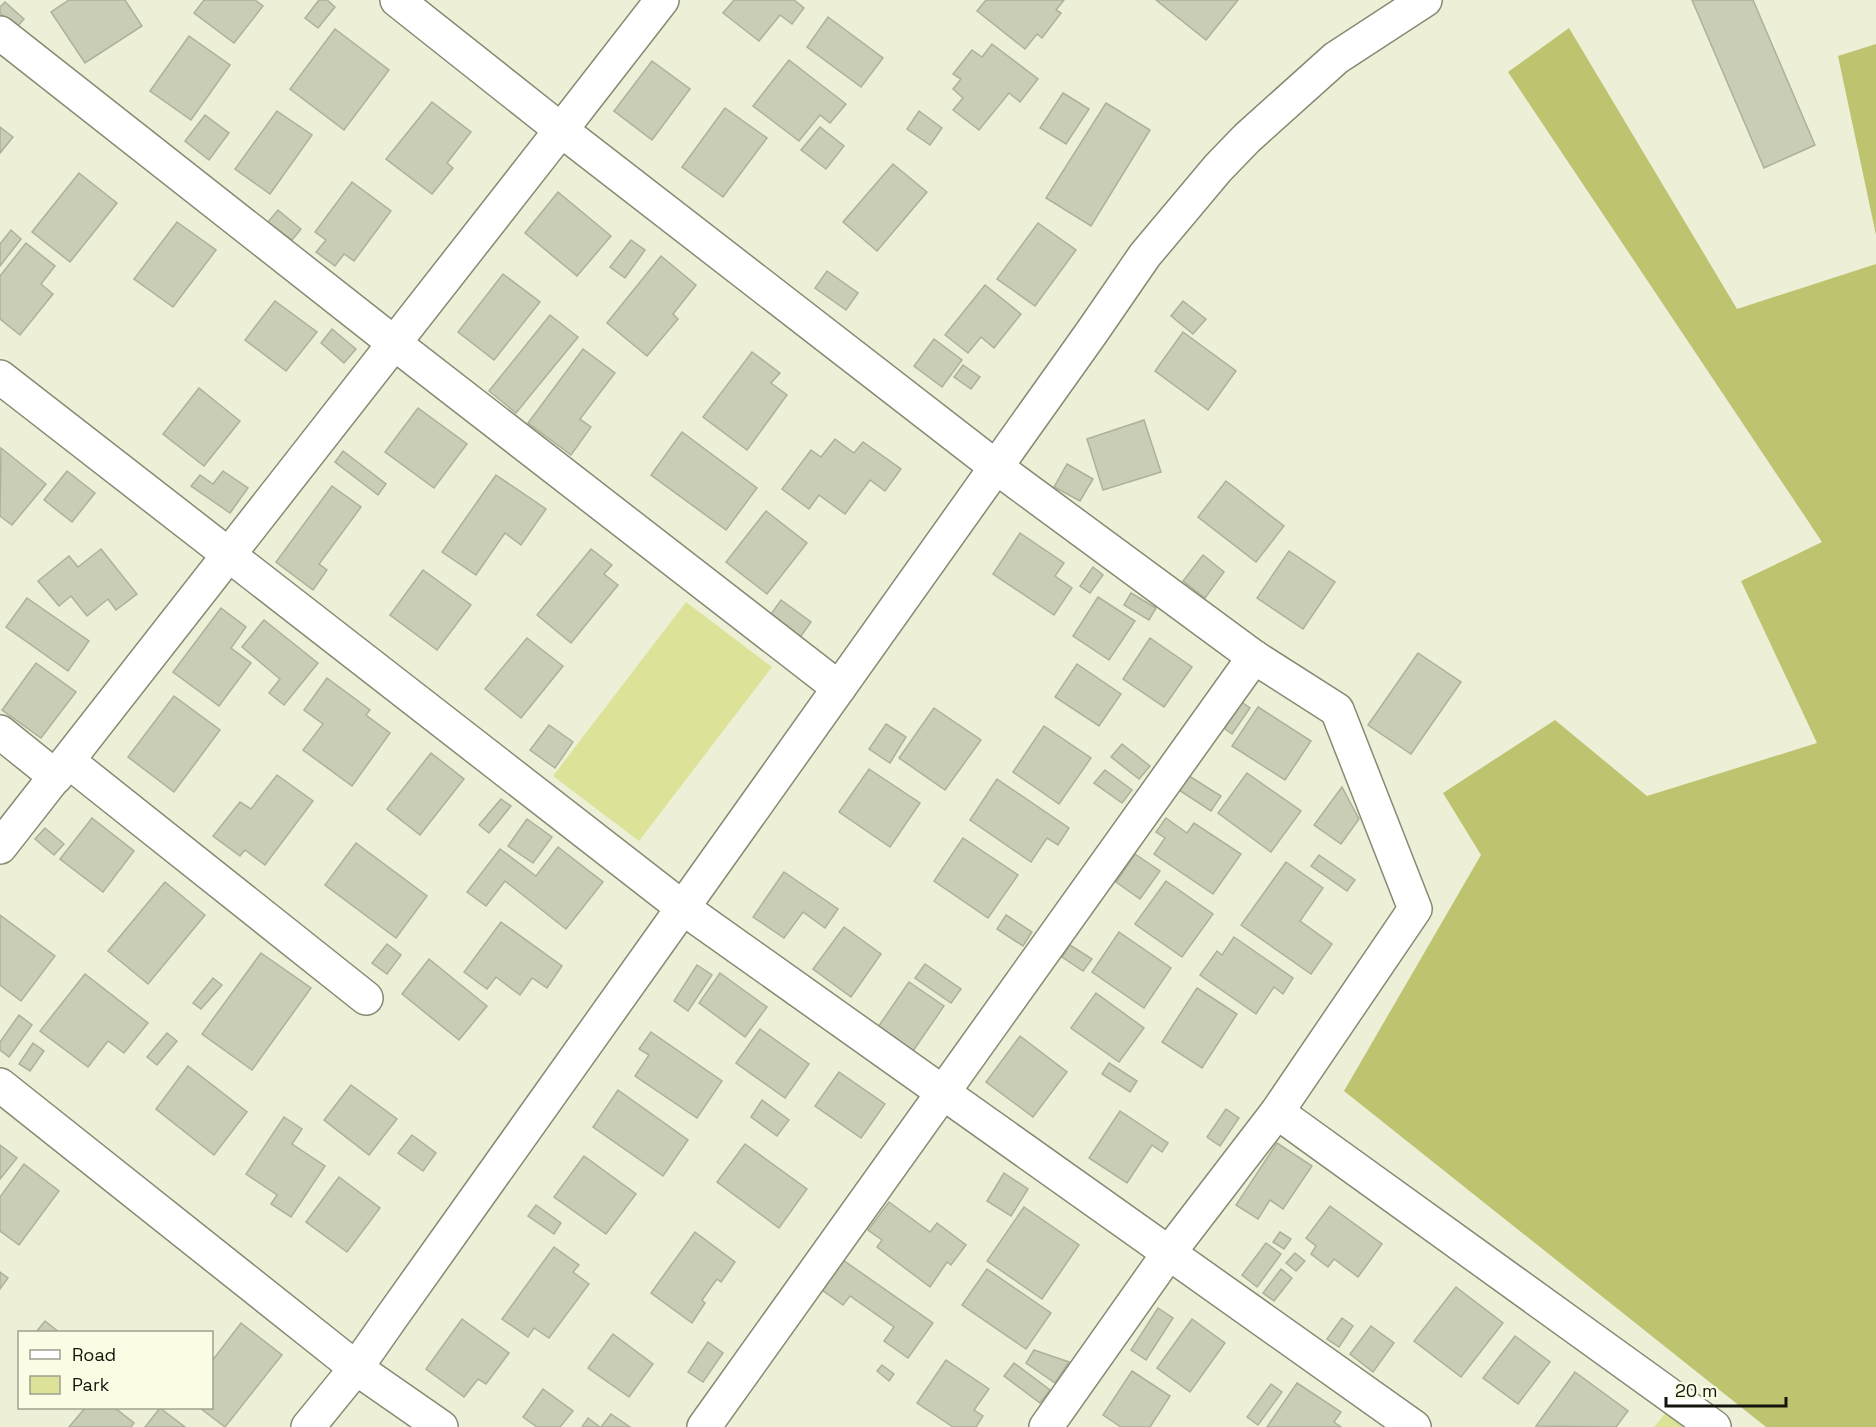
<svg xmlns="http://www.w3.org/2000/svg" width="1876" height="1427" viewBox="0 0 1876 1427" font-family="'Space Grotesk',sans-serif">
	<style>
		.green { fill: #dce298 }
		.forest { fill: #bec370 }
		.building { fill: #cacdb5; stroke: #aeb19a; stroke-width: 1.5 }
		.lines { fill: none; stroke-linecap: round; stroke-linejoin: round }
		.minor-casing { stroke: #878973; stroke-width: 36 }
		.minor { stroke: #fff; stroke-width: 33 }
	</style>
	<rect width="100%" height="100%" fill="#edf0d7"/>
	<!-- green -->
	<g class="green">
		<path d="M686,602L772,667L639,841L553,776Z"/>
		<path d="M1671,1406L1699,1427H1654Z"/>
	</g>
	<!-- forest -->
	<g class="forest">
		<path d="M1569,28L1737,309L1876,264V1427H1766L1344,1091L1481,855L1443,793L1555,720L1647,796L1817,743L1741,581L1822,542L1508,72Z"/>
		<path d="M1876,44V235L1838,56Z"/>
	</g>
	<!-- building -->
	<g class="building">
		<path d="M69,0H125L142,26L85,63L51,12Z"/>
		<path d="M204,0H255L263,6L234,43L194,13Z"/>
		<path d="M319,0H327L335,7L318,28L305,18Z"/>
		<path d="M734,0H794L804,8L792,24L780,15L759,41L723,13Z"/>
		<path d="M986,0H1064L1056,10L1061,13L1042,38L1037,34L1025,49L977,11Z"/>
		<path d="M1156,0H1238L1206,40Z"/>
		<path d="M1692,0H1753L1815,145L1764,168Z"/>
		<path d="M5,2L24,19L16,28L0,13V7Z"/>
		<path d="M828,17L883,58L861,87L807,47Z"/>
		<path d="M335,29L389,70L344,130L290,89Z"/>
		<path d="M189,36L230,65L191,120L150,91Z"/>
		<path d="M992,44L1038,79L1020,102L1009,93L979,130L953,110L963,98L953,89L961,79L953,74L972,50L982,57Z"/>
		<path d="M789,60L846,104L830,123L820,115L799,141L753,106Z"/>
		<path d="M652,61L690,89L652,140L614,111Z"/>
		<path d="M1063,93L1089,109L1066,144L1040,128Z"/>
		<path d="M432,102L471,132L447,163L453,168L432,194L386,159Z"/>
		<path d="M1106,103L1150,130L1091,226L1046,198Z"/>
		<path d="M725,108L767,138L723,197L682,167Z"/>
		<path d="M277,111L312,135L270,194L235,169Z"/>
		<path d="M919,111L942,128L930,145L907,129Z"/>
		<path d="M205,115L229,133L209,160L185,141Z"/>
		<path d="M0,127L13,137L0,153Z"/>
		<path d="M820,127L844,146L826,169L801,150Z"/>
		<path d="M893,164L927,192L877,251L843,222Z"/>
		<path d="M79,173L117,203L70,262L32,232Z"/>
		<path d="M352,182L391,211L354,261L344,254L335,266L316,252L326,240L315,232Z"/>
		<path d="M558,192L611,236L577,276L525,233Z"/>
		<path d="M278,210L301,229L292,240L268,222Z"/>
		<path d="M177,222L216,250L173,307L134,279Z"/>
		<path d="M1038,223L1076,250L1035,306L997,279Z"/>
		<path d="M11,230L21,239L0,266V244Z"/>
		<path d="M631,240L645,250L625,278L610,267Z"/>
		<path d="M26,243L55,266L41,284L53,294L20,335L0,319V276Z"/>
		<path d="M661,256L696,285L673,314L678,319L647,356L607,323Z"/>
		<path d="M827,271L858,293L846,310L815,288Z"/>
		<path d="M503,274L540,302L494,360L458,332Z"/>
		<path d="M985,285L1021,314L994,348L981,337L968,353L945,335Z"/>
		<path d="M275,301L317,332L286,371L245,340Z"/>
		<path d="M1183,301L1206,319L1193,334L1171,316Z"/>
		<path d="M550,315L578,337L516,413L489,391Z"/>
		<path d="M332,329L356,349L344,363L321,343Z"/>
		<path d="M1183,332L1236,371L1208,410L1155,371Z"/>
		<path d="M934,339L962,360L942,387L914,366Z"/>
		<path d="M583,349L615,373L580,419L591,427L571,455L528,423Z"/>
		<path d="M752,352L780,373L771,383L787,395L747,450L703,417Z"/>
		<path d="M963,365L980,377L971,389L954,377Z"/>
		<path d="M199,388L240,421L204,466L163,434Z"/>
		<path d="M418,408L467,444L434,488L385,452Z"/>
		<path d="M1144,420L1161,472L1103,490L1087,439Z"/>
		<path d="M682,432L757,488L726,530L651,475Z"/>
		<path d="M835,439L854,453L863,442L901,469L885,491L870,480L845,514L819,495L809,509L782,489L811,450L821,457Z"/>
		<path d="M1,448L46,484L12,525L0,516Z"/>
		<path d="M343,451L386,484L378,495L335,462Z"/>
		<path d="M1067,464L1093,479L1080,501L1054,487Z"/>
		<path d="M67,471L95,493L72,522L44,500Z"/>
		<path d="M223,471L248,488L230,513L191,486L200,475L213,484Z"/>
		<path d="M496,475L546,509L521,545L505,533L476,575L442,552Z"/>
		<path d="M1226,481L1284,526L1256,562L1198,517Z"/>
		<path d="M332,486L361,507L319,564L327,570L313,590L276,562Z"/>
		<path d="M766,511L807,543L767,594L726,562Z"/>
		<path d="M1020,533L1064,563L1055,576L1072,588L1054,615L993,574Z"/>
		<path d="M101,549L137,594L116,610L108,599L87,616L71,596L59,606L38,581L69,556L78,567Z"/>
		<path d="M591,549L612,565L604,574L618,585L571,643L537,615Z"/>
		<path d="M1289,551L1335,582L1303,629L1257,598Z"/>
		<path d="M1203,555L1224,572L1205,598L1183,581Z"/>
		<path d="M1093,567L1103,575L1090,593L1080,586Z"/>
		<path d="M423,570L471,605L437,650L390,615Z"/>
		<path d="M1131,593L1156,608L1149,620L1124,605Z"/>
		<path d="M1098,597L1135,621L1109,660L1073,636Z"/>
		<path d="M27,598L89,641L68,671L6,627Z"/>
		<path d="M781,600L811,622L799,639L769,617Z"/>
		<path d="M221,608L246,627L231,648L251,663L219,706L173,672Z"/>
		<path d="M264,620L318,663L284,705L269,693L280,679L242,647Z"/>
		<path d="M527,638L563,666L521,718L485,689Z"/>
		<path d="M1150,638L1192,667L1164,707L1123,679Z"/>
		<path d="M1418,653L1461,682L1411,754L1368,725Z"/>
		<path d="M36,663L76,692L41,738L2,710Z"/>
		<path d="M1077,664L1121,694L1099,726L1055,697Z"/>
		<path d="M327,678L370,710L366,715L390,733L352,786L303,750L323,724L304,710Z"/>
		<path d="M174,696L220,730L174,792L128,757Z"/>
		<path d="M1240,701L1250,708L1232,734L1221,726Z"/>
		<path d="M1258,707L1311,741L1285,780L1232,746Z"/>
		<path d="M934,708L981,740L945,790L899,758Z"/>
		<path d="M886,724L906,737L890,763L869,749Z"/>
		<path d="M549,725L573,742L555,768L530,750Z"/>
		<path d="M1044,726L1091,758L1059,804L1013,772Z"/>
		<path d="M1122,744L1150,766L1139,779L1111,757Z"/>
		<path d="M431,753L464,779L420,835L387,809Z"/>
		<path d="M869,769L920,803L890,847L839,812Z"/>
		<path d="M1105,770L1132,790L1122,803L1094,783Z"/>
		<path d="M1247,773L1301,811L1271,852L1218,813Z"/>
		<path d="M277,775L313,801L265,865L245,850L240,856L213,836L240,802L251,809Z"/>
		<path d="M1189,776L1221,796L1211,811L1179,790Z"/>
		<path d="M997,779L1069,828L1058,845L1047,838L1031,862L970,820Z"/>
		<path d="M1342,787L1359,819L1341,844L1314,825Z"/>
		<path d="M501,799L511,806L489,833L479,825Z"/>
		<path d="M92,818L134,851L103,892L60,859Z"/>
		<path d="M1166,818L1187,833L1194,823L1241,854L1213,894L1154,854L1165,838L1156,832Z"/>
		<path d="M527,819L552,837L533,863L508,846Z"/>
		<path d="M45,828L64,844L54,855L35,839Z"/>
		<path d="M963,838L1018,875L988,918L934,881Z"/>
		<path d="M356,843L427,896L396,938L325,885Z"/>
		<path d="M558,847L603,882L566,929L505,881L486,906L467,892L500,849L536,876Z"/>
		<path d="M1135,854L1160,871L1140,899L1116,882Z"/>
		<path d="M1319,855L1355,880L1347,891L1311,866Z"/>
		<path d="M1286,862L1323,888L1300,921L1332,944L1311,974L1241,925Z"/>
		<path d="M784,872L838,909L825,928L803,912L784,938L753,917Z"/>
		<path d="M1166,881L1213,914L1182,957L1135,924Z"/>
		<path d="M165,882L205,915L148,984L108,951Z"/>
		<path d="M0,915L55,956L21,1001L0,985Z"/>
		<path d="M1006,915L1032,932L1023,946L997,929Z"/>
		<path d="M501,922L562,966L547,988L532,978L520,995L496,977L487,989L464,972Z"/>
		<path d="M844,927L881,954L851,997L813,969Z"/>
		<path d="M1119,932L1171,968L1144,1008L1092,972Z"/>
		<path d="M1234,937L1293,978L1283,994L1274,987L1256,1014L1200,975L1217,951L1222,955Z"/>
		<path d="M387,944L401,955L387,974L372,963Z"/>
		<path d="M1070,945L1092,959L1083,971L1062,957Z"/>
		<path d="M261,953L311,988L252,1070L202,1034Z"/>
		<path d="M429,959L487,1006L459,1040L402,994Z"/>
		<path d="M925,964L961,989L951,1003L915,978Z"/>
		<path d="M697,965L712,975L688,1011L674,1001Z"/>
		<path d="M720,973L767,1007L745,1037L699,1003Z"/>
		<path d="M85,974L148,1023L124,1053L108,1041L88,1067L40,1031Z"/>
		<path d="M213,978L222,985L201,1009L193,1003Z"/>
		<path d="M909,982L944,1006L913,1051L878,1027Z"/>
		<path d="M1197,988L1237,1014L1202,1068L1162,1042Z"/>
		<path d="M1096,993L1144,1028L1119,1062L1071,1028Z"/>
		<path d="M19,1015L32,1025L9,1057L0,1050V1042Z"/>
		<path d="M760,1029L809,1064L785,1098L736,1063Z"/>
		<path d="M651,1032L722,1081L697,1118L635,1076L649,1055L639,1049Z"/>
		<path d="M167,1033L177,1041L157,1065L147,1057Z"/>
		<path d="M1020,1036L1067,1072L1033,1117L986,1082Z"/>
		<path d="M33,1043L44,1051L30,1071L19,1064Z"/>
		<path d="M1109,1063L1137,1081L1130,1092L1102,1074Z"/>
		<path d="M188,1066L247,1112L214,1155L156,1109Z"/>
		<path d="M839,1072L885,1104L861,1138L815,1106Z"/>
		<path d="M351,1085L397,1119L369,1155L324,1120Z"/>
		<path d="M618,1090L688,1140L663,1176L593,1127Z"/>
		<path d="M762,1100L789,1120L777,1136L751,1117Z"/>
		<path d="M1226,1109L1239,1118L1220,1146L1207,1137Z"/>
		<path d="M1120,1111L1168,1143L1162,1152L1152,1145L1127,1183L1089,1158Z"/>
		<path d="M284,1117L302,1129L292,1144L325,1166L291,1217L271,1204L277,1195L246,1174Z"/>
		<path d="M412,1135L436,1153L423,1171L398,1153Z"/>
		<path d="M1277,1143L1312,1166L1283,1209L1270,1200L1258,1219L1236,1205Z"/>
		<path d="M745,1144L807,1189L779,1228L717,1182Z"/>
		<path d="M0,1145L17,1158L0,1179Z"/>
		<path d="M584,1156L636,1194L606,1234L554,1197Z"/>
		<path d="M24,1164L59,1191L19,1245L0,1231V1197Z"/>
		<path d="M1004,1173L1028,1189L1011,1216L987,1201Z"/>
		<path d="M339,1177L380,1208L347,1252L306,1222Z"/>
		<path d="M889,1202L930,1232L937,1223L966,1245L951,1265L947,1262L930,1287L877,1247L882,1240L868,1230Z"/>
		<path d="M536,1205L561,1223L554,1234L528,1216Z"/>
		<path d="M1330,1206L1382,1244L1358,1277L1334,1259L1328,1267L1311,1254L1316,1246L1306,1238Z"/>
		<path d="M1024,1207L1079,1245L1042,1299L987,1261Z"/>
		<path d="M695,1232L735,1262L721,1282L717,1279L702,1300L705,1303L692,1323L651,1293Z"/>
		<path d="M1280,1232L1291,1239L1284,1249L1273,1242Z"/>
		<path d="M1266,1243L1281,1254L1257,1287L1242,1275Z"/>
		<path d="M554,1247L579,1265L573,1272L589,1284L549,1338L534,1328L528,1337L502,1319Z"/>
		<path d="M1295,1253L1305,1261L1296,1271L1286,1263Z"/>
		<path d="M843,1260L933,1323L908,1358L884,1341L894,1327L850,1296L843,1305L822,1290Z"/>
		<path d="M987,1269L1051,1313L1026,1349L962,1305Z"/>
		<path d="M1281,1269L1292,1278L1274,1301L1263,1293Z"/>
		<path d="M0,1272L8,1278L0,1289Z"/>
		<path d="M1456,1287L1503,1323L1461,1377L1414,1341Z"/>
		<path d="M1158,1308L1173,1318L1146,1360L1131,1350Z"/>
		<path d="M1342,1318L1353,1326L1339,1347L1327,1339Z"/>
		<path d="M462,1319L509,1353L486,1384L478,1379L464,1397L426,1369Z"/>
		<path d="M1192,1319L1225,1343L1190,1392L1157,1368Z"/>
		<path d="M45,1321L59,1332H36Z"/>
		<path d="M241,1323L282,1355L225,1427L200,1408H212V1361Z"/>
		<path d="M1371,1326L1394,1343L1373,1372L1350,1354Z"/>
		<path d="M613,1334L653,1364L629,1397L588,1368Z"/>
		<path d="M1515,1336L1550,1362L1518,1404L1483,1378Z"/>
		<path d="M708,1342L723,1353L703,1382L688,1372Z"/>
		<path d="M1034,1350L1069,1362L1055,1383L1026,1363Z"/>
		<path d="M946,1360L989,1389L974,1410L983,1416L976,1427H953L917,1403Z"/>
		<path d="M1014,1363L1050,1390L1040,1403L1004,1376Z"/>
		<path d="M882,1365L894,1374L889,1381L877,1371Z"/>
		<path d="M1132,1371L1170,1396L1150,1427H1121L1103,1415Z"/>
		<path d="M1575,1372L1628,1411L1616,1427L1536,1426Z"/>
		<path d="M1297,1383L1341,1412L1334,1422L1341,1427H1267Z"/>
		<path d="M1271,1384L1282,1392L1258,1425L1247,1417Z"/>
		<path d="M543,1389L573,1411L560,1427H537L523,1417Z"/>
		<path d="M85,1408H115L134,1423L131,1427H69Z"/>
		<path d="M160,1408L185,1427H145Z"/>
		<path d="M611,1414L630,1427H601Z"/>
		<path d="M588,1418L600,1427H582Z"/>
	</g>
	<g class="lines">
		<!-- minor casing -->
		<g class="minor-casing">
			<g id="minor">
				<path d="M662,0L561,130L996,467L1254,657L704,1427"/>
				<path d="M0,33L394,343L839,688"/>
				<path d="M0,377L683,908L1414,1427"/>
				<path d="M0,732L56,777"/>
				<path d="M68,761L366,998"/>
				<path d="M0,847L561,130L397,0"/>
				<path d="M0,1085L356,1368L441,1427"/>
				<path d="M1277,1112L1714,1427"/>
				<path d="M308,1427L356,1368L391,1318L1092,332L1145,255L1218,168L1247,138L1336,58L1425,0"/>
				<path d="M1046,1427L1168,1254L1277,1112L1415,909L1337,710L1254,657"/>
			</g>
		</g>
		<!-- minor -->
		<use href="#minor" class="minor"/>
	</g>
	<!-- legend -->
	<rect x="18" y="1331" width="195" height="78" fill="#fafde4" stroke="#9ea08e" stroke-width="1.5"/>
	<rect x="30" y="1350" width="30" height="9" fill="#ffffff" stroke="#9ea08e" stroke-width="1.5"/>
	<text x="72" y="1361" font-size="18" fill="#13140c">Road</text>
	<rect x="30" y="1376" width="30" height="18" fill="#dce298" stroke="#9ea08e" stroke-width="1.5"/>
	<text x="72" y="1391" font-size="18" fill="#13140c">Park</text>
	<!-- scale -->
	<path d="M1666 1397v9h120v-9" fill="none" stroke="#13140c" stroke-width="3"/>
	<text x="1675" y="1397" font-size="18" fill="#13140c" stroke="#fafde4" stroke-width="4.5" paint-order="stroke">20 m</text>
</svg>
